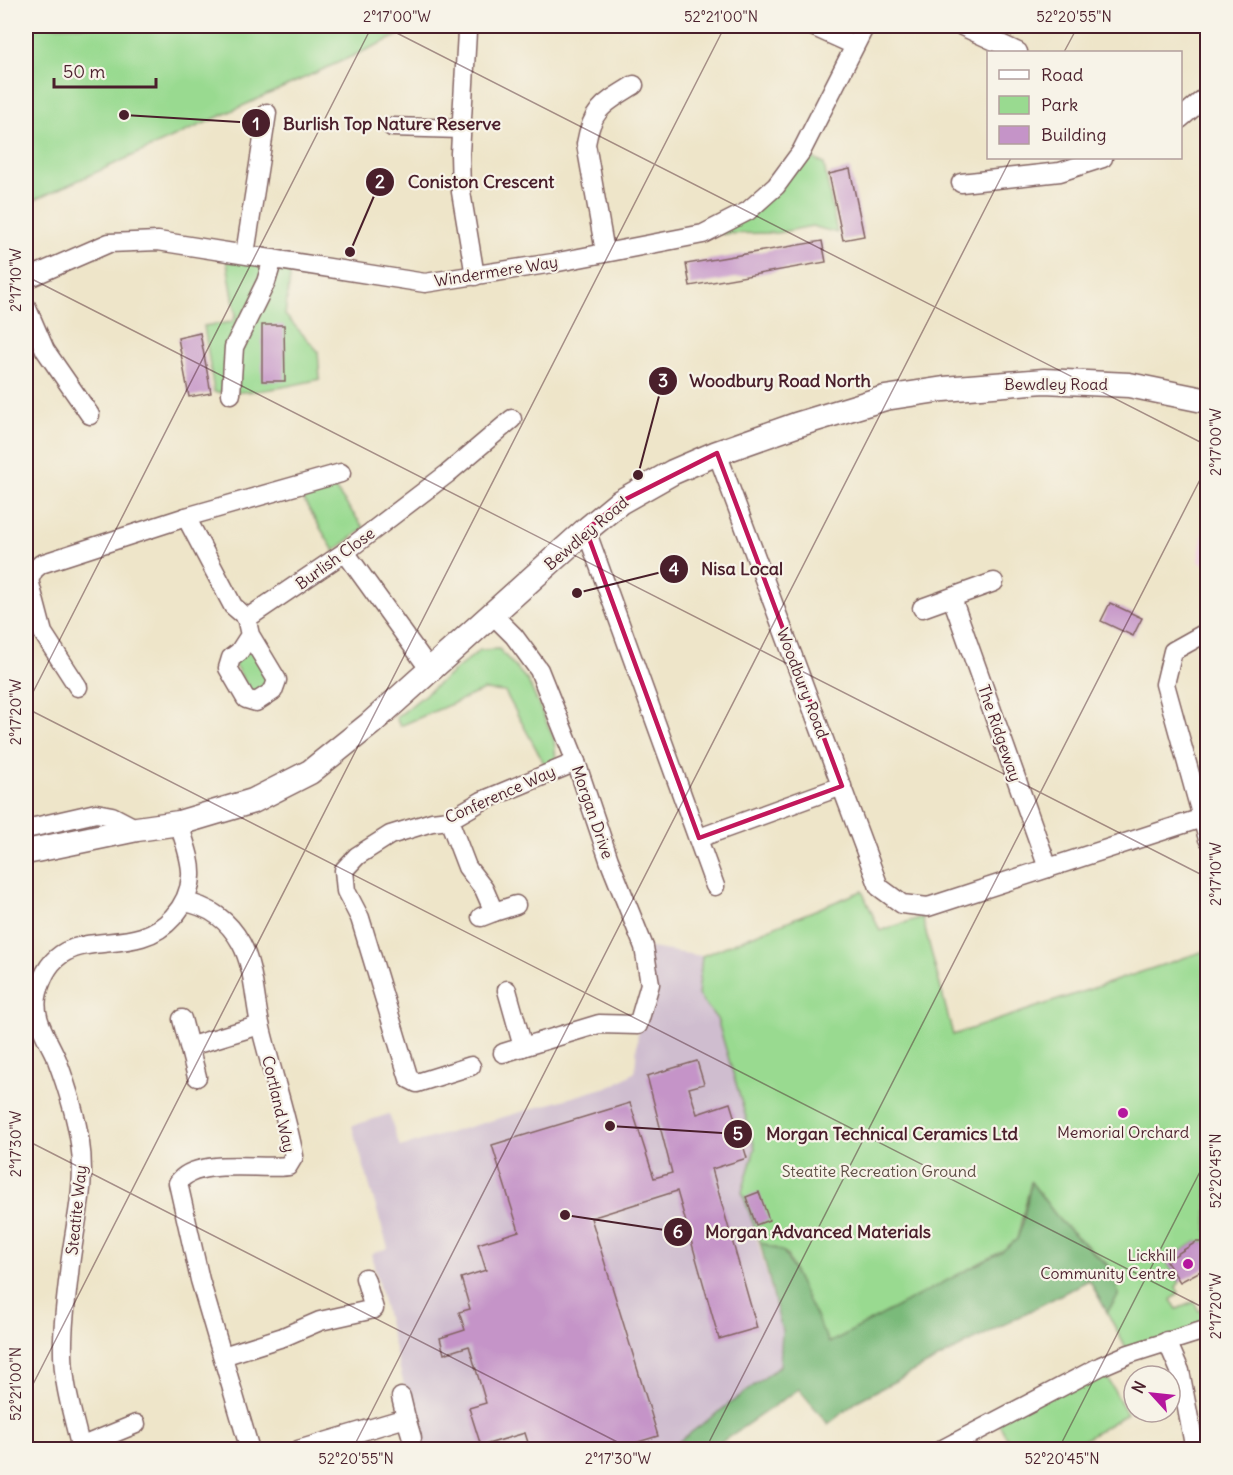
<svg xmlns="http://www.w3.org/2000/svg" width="1233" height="1475" viewBox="0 0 1233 1475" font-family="Delius,sans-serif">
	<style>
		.built { fill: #f2cfe1 }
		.industrial { fill: #cfbdcf }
		.green { fill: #99da90; stroke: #727c5e; stroke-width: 1.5 }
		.forest { fill: #7aba7a; stroke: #626c52; stroke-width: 1.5 }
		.building { fill: #c594c8 }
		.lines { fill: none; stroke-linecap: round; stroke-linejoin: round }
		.minor-casing { stroke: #836462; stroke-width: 21 }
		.major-casing { stroke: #836462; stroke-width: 27 }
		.minor { stroke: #fff; stroke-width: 18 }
		.major { stroke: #fff; stroke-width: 24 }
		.marked { fill: none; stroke: #c2185b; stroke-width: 4.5; stroke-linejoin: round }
		.ticks { fill: none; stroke: #4a1f2b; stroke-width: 1.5; stroke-opacity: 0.45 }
		.poi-dot { fill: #b5179e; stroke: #f7f3e8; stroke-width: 2 }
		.labels { text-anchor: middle; stroke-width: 4.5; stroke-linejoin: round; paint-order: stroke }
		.street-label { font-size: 16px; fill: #4a1f2b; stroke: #f7f3e8 }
		.poi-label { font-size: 16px; fill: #4a1f2b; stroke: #f7f3e8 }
		.park-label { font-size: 16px; fill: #5e4e44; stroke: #f7f3e8 }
		.leader { fill: none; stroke: #4a1f2b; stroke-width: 2 }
		.callout-dot { fill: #4a1f2b; stroke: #f7f3e8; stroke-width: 2 }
		.mark-label { font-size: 18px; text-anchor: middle; font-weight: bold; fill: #fff }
		.callout-label { font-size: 18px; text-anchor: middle; font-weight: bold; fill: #4a1f2b; stroke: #f7f3e8; stroke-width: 4.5; stroke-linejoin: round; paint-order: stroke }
		.neatline { fill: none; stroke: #4a1f2b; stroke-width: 2 }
		.ticks-label { font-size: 15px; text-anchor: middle; fill: #4a1f2b }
	</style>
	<rect width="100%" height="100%" fill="#f7f3e8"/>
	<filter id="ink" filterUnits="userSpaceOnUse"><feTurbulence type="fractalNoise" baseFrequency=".0167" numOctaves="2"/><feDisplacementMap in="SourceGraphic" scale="12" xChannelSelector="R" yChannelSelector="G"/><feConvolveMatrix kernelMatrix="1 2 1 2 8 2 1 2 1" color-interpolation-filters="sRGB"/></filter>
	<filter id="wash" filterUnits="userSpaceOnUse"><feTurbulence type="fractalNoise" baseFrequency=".008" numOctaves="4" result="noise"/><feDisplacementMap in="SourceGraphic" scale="24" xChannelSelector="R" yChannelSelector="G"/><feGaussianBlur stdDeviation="1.35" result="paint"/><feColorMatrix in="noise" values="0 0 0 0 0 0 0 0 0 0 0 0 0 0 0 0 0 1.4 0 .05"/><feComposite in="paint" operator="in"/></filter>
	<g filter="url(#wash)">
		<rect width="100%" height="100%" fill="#eee5c9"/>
		<!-- built -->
		<path class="built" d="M1207,510V565L1198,561Z"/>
		<!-- industrial -->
		<path class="industrial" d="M644,947L702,956L698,995L717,1019L756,1149L743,1188L782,1331L780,1366L669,1449H420L371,1254L388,1248L352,1126L389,1114L400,1147L614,1085L635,1072Z"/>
		<!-- green -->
		<g class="green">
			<path d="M26,26H419L26,204Z"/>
			<path d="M801,152L824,164L837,233L812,226L777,233L703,234L729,222Z"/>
			<path d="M225,251L292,262L285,315L318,351L320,379C286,387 249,395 214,392L204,326L232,322L236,315Z"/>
			<path d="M330,482L364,528L334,551L298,491Z"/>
			<path d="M246,644L277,680L256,702L231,658Z"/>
			<path d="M499,649L528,681L554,739L556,760L545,765L505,692L484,690L400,726L396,718L480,650Z"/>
			<path d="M862,891L880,931L922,917L953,1035L1207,950V1242H1196L1166,1261L1180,1282L1176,1287L1179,1293L1171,1300L1177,1309L1194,1302L1199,1311L1207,1309V1329L1129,1354L1107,1312L1118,1296L1107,1264L1060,1221L1031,1182L1017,1239L1001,1252L829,1343L807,1301L786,1253L760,1242L742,1192L755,1148L717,1019L698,995L702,956Z"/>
			<path d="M1101,1366L1127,1414L1067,1450L1013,1449L997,1420Z"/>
		</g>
		<!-- forest -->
		<path class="forest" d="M1031,1182L1060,1221L1116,1274L1118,1296L1107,1312L1089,1280L859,1400L828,1424L799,1389L711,1449H669L780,1366L782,1331L760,1242L784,1252L829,1343L1001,1252L1017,1239L1023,1222Z"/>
		<g id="blocks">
			<!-- building -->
			<g class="building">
				<path d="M850,169L864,236L843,240L829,174Z"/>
				<path d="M822,241L826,262L690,286L686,264Z"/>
				<path d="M262,325H284L285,381H262Z"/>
				<path d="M200,333L211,393L189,397L178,338Z"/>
				<path d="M1110,603L1142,618L1133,636L1101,621Z"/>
				<path d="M697,1061L704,1084L689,1088L697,1114L730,1103L747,1158L712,1169L757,1328L719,1339L677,1191L591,1218L658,1436L615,1449H530L525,1433L481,1446L469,1408L486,1403L469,1346L444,1354L440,1338L465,1330L459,1312L470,1309L461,1278L486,1270L478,1244L519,1231L492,1145L630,1103L654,1178L672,1173L647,1076Z"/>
				<path d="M759,1192L769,1220L756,1225L746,1197Z"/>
				<path d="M1196,1242H1208V1267L1180,1282L1166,1261Z"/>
			</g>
		</g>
	</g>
	<g filter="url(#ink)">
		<use href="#blocks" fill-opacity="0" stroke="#836462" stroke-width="1.5"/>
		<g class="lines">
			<!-- minor casing -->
			<g class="minor-casing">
				<g id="minor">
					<path d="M470,26L467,32L460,153L461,192L475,276"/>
					<path d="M812,26L854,45"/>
					<path d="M962,26L1018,52"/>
					<path d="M1180,119L1208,95"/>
					<path d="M392,127L460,129"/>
					<path d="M961,183L1060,172L1103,158"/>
					<path d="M605,252L586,144C592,108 605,103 634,85"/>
					<path d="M245,254L267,113"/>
					<path d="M26,279L109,243L158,241L425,283L553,263L703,234L748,211L776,186L801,152L865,26"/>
					<path d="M26,306L45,350L90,415"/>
					<path d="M231,394L234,347L266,282L273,259"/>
					<path d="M717,453L879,887L902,904L928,907L1202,818"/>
					<path d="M186,517L233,606L246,617L252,615L345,552L447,474L512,419"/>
					<path d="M586,530L715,886"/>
					<path d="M345,552L430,670"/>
					<path d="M952,598L1048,868"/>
					<path d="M922,608L994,582"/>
					<path d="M493,615L514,636L539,670L576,762L609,860L644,947L650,984L638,1025L599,1024L503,1053"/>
					<path d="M246,617L250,635L277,680L273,691L256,702L246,699L228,668L231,658L239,652L250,635"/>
					<path d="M1207,632L1173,651L1165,684L1208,839"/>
					<path d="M78,687L43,633L29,580L34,570L41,564L186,517L341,473"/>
					<path d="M449,820L467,867L484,889L494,912L481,917"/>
					<path d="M26,829L96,813L112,816L137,829"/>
					<path d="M699,838L842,786"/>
					<path d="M184,902C209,906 229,921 241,943C255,969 254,1000 261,1028C271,1070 286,1113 294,1156L288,1166C261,1170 194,1157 178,1183L200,1280L250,1450"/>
					<path d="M494,912L516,905"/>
					<path d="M507,990L523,1047"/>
					<path d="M182,1019L197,1077"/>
					<path d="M191,1046L260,1025"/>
					<path d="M471,1066L417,1083L409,1079L360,918L346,891L344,870L357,856L390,835L432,822L449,820L482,801L576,762"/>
					<path d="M1167,1341L1180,1371L1195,1450"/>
					<path d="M223,1356L283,1337L320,1321L374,1309L365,1278"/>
					<path d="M406,1418L412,1438"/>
					<path d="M80,1447L136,1424"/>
					<path d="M81,1450C76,1426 68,1402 65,1378C60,1345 65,1308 69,1274C73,1231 87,1186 80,1143C76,1115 67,1087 57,1060C48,1038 31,1018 38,992C58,914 130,966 173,917C184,905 190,892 191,876C192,859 183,839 179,823"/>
					<path d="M298,1450L406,1418L401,1397"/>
					<path d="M941,1450L1101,1366L1129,1354L1208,1329"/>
				</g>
			</g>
			<!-- major casing -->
			<g class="major-casing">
				<path id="major" d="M26,852L137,829L179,823L253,801L310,772L370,724L586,530L620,502L673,472L717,453L796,425L885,398L944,389L1044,381L1129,385L1208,401"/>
			</g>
			<!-- minor -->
			<use href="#minor" class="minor"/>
			<!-- major -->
			<use href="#major" class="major"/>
		</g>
	</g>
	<!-- marked area -->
	<path class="marked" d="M717,453L842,786L699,838L586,530L620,502Z"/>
	<!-- ticks -->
	<path class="ticks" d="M383,26L1208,446M1064,52L1078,26M26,276L1208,878M26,706L372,26M26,708L1208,1310M26,1140L633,1450M26,1398L725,26M352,1450L1011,158M705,1450L1208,464M1058,1450L1208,1156"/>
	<!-- markers -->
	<g class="poi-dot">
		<circle cx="1123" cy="1113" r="6"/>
		<circle cx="1188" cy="1264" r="6"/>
	</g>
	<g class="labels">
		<!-- street labels -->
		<g class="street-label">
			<text transform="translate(496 271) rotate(-9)" y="6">Windermere Way</text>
			<text x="1056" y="390">Bewdley Road</text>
			<text transform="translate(586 533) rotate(-40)" y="6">Bewdley Road</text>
			<text transform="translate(335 558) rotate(-36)" y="6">Burlish Close</text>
			<text transform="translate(803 683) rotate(69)" y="6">Woodbury Road</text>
			<text transform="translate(1000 733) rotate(71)" y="6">The Ridgeway</text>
			<text transform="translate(500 794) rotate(-24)" y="6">Conference Way</text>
			<text transform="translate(593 812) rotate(71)" y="6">Morgan Drive</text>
			<text transform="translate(279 1104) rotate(77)" y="6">Cortland Way</text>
			<text transform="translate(76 1210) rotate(-84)" y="6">Steatite Way</text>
		</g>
		<!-- poi labels -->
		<g class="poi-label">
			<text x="1123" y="1138">Memorial Orchard</text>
			<text x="1176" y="1261" text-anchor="end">Lickhill<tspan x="1176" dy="18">Community Centre</tspan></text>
		</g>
		<!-- park labels -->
		<g class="park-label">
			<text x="879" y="1177">Steatite Recreation Ground</text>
		</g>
	</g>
	<!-- callouts -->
	<path class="leader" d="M124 115L256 123M350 252L380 182M638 475L663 381M577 593L674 569M610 1126L738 1134M565 1215L678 1232"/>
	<g class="callout-dot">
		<circle cx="124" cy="115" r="6"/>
		<circle cx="350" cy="252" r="6"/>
		<circle cx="638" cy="475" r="6"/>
		<circle cx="577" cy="593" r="6"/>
		<circle cx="610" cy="1126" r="6"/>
		<circle cx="565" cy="1215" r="6"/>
		<circle cx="256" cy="123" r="15"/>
		<circle cx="380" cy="182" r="15"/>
		<circle cx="663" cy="381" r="15"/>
		<circle cx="674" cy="569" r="15"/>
		<circle cx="738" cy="1134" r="15"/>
		<circle cx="678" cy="1232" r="15"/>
	</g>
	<g class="mark-label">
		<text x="256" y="130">1</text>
		<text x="380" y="188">2</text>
		<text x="663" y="387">3</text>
		<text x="674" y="575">4</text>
		<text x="738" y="1140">5</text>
		<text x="678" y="1238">6</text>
	</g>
	<g class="callout-label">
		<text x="392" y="130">Burlish Top Nature Reserve</text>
		<text x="481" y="188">Coniston Crescent</text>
		<text x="780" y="387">Woodbury Road North</text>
		<text x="742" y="575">Nisa Local</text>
		<text x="892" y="1140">Morgan Technical Ceramics Ltd</text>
		<text x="818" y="1238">Morgan Advanced Materials</text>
	</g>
	<!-- margin -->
	<rect width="1233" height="1475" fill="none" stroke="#f7f3e8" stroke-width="66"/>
	<!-- legend -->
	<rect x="987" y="51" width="195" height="108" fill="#f7f3e8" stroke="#b29e9c" stroke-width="1.5"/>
	<rect x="999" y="70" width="30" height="9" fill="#ffffff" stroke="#b29e9c" stroke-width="1.5"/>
	<text x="1041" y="81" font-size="18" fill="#4a1f2b">Road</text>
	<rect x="999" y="96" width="30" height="18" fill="#99da90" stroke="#b29e9c" stroke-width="1.5"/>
	<text x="1041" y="111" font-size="18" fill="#4a1f2b">Park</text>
	<rect x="999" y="126" width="30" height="18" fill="#c594c8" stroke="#b29e9c" stroke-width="1.5"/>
	<text x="1041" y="141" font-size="18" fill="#4a1f2b">Building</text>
	<!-- north arrow -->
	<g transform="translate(1152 1394) rotate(297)"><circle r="28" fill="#f7f3e8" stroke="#b29e9c" stroke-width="1.5"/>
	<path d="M0-4.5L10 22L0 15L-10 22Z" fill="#b5179e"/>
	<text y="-9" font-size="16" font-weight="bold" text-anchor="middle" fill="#4a1f2b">N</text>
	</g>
	<!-- scale -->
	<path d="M54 78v9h102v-9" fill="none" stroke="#4a1f2b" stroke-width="3"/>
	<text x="63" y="78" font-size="18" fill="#4a1f2b" stroke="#f7f3e8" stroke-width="4.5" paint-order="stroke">50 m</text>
	<rect x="33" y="33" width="1167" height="1409" class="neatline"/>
	<g class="ticks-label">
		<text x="397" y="22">2°17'00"W</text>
		<text x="721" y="22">52°21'00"N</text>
		<text x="1074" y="22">52°20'55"N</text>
		<text transform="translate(16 280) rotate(-90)" y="5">2°17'10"W</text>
		<text transform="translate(1216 442) rotate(-90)" y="5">2°17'00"W</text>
		<text transform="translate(16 712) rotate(-90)" y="5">2°17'20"W</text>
		<text transform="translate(1216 874) rotate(-90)" y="5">2°17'10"W</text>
		<text transform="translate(16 1144) rotate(-90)" y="5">2°17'30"W</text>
		<text transform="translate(1216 1171) rotate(-90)" y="5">52°20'45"N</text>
		<text transform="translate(1216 1306) rotate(-90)" y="5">2°17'20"W</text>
		<text transform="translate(16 1384) rotate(-90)" y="5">52°21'00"N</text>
		<text x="356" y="1464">52°20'55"N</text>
		<text x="618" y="1464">2°17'30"W</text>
		<text x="1062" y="1464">52°20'45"N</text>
	</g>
</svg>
